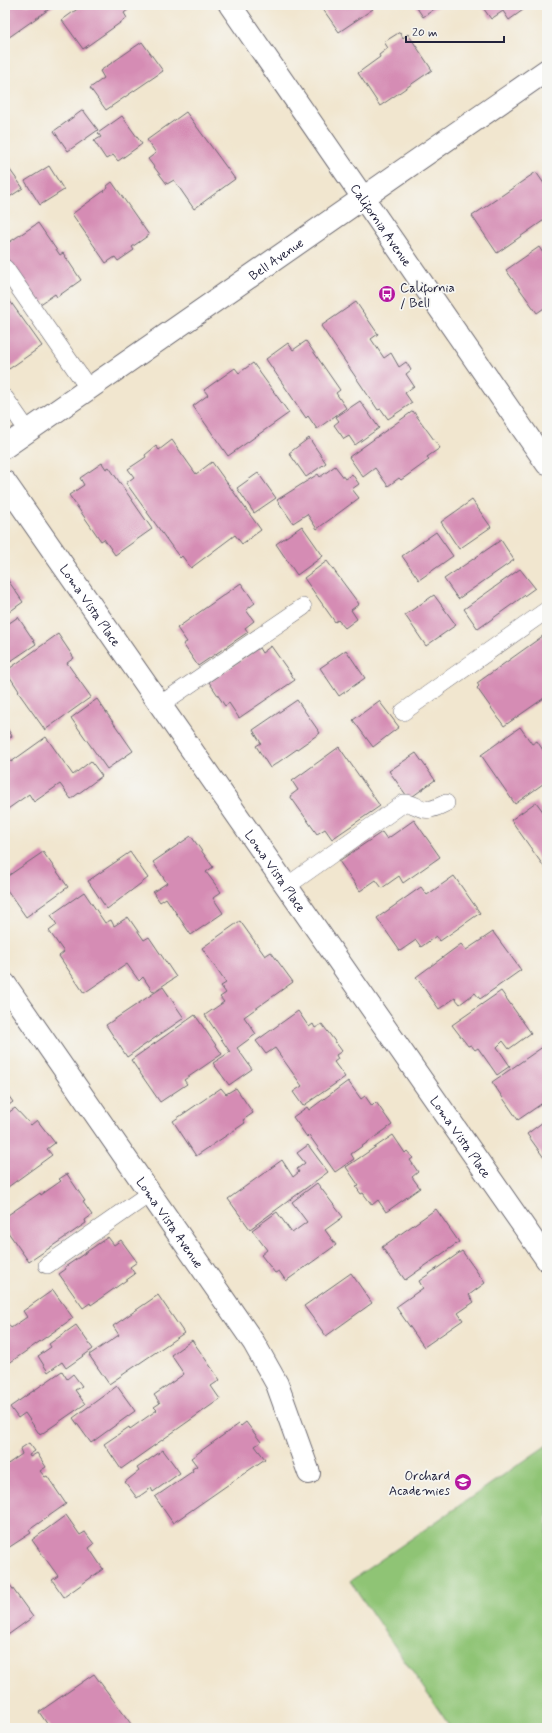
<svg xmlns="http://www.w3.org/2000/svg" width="552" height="1733" viewBox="0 0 552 1733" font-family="Mynerve,sans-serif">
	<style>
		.green { fill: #8fc475; stroke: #587358 }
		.building { fill: #d58cb4 }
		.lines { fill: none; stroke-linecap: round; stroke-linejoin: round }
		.lane-casing { stroke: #6a676f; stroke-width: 18 }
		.street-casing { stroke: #6a676f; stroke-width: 24 }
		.secondary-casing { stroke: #6a676f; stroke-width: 24 }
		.lane { stroke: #fff; stroke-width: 17 }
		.street { stroke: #fff; stroke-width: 22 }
		.secondary { stroke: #fff; stroke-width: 22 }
		.labels { text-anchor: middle; stroke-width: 3.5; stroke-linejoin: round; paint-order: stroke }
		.street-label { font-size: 13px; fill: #22223b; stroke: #f6f6f2 }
		.poi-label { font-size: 13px; fill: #22223b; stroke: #f6f6f2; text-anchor: start }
	</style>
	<rect width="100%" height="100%" fill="#f6f6f2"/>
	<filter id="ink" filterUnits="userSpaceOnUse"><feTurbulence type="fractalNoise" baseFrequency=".025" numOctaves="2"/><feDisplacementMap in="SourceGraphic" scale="8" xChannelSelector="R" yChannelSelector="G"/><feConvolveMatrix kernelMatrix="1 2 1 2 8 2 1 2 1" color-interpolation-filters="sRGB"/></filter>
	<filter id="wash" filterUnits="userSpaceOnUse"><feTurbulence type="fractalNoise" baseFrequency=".012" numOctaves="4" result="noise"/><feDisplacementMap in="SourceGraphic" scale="16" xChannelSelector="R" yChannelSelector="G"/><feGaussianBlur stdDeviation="0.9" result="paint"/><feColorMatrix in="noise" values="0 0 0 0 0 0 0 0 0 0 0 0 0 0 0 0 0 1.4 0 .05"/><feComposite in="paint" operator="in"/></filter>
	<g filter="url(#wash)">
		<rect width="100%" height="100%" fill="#f1e6cf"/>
		<!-- green -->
		<path class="green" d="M547,1445V1728H451L350,1581Z"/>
		<g id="blocks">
			<!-- building -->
			<g class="building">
				<path d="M5,5H55L5,40Z"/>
				<path d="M83,5H117L119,7L126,5L129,9L124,13L127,18L83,49L62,20Z"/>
				<path d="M320,5H370L373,9L339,32Z"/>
				<path d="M415,5H440L423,17Z"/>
				<path d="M481,5H530L509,20L503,11L491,19Z"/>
				<path d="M400,32L403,38L408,34L432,70L380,106L358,73L380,57L379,55L388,48L384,42Z"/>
				<path d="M142,42L163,71L106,110L90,88L104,78L100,71Z"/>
				<path d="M83,110L98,130L68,151L54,131Z"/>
				<path d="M186,112L235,179L194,209L174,180L167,184L148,159L156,153L147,140Z"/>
				<path d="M122,116L142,144L118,161L113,155L106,159L94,141L101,137L98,133Z"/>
				<path d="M5,163L23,188L5,200Z"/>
				<path d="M49,166L64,190L40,205L25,181Z"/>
				<path d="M536,172L547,188V209L543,212L547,218L497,253L472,216Z"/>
				<path d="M112,182L149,235L132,247L134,250L118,261L115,257L106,263L72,214L108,188L107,186Z"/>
				<path d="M38,223L60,255L63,253L81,280L57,297L55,294L39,305L5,255V245Z"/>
				<path d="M539,247L547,259V306L537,313L506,270Z"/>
				<path d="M5,294L42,346L9,369L5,363Z"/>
				<path d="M356,302L378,334L371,339L384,358L391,353L399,367L406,362L411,370L406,374L414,386L405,393L412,403L388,419L381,409L378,410L321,326Z"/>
				<path d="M306,341L340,390L336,393L346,408L317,429L308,416L306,418L266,359L288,343L293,350Z"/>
				<path d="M253,363L289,413L228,456L193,406L208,395L204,390L235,368L239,373Z"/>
				<path d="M360,401L379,428L355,445L349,436L344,439L334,425L339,421L336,417Z"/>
				<path d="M413,411L440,448L427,457L429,460L401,480L399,478L388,486L375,468L363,477L349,457Z"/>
				<path d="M309,438L326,463L306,477L289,453Z"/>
				<path d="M172,440L196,474L212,462L261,530L242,544L235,535L191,568L182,556L180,558L126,483L134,477L128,469L146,457L145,455L156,446L159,450Z"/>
				<path d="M102,463L106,469L109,467L152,529L115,555L104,539L101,541L69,495L84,485L80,478Z"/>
				<path d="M335,466L345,479L352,474L359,484L352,489L359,498L317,529L307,514L293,523L277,500L318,474L320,477Z"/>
				<path d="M258,473L276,498L254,513L237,488Z"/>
				<path d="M472,500L491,527L459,549L441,522Z"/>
				<path d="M302,526L323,556L297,575L276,544Z"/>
				<path d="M436,532L453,556L419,580L402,556Z"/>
				<path d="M501,540L514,560L458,599L444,579Z"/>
				<path d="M327,561L359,604L351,610L357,619L345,628L338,620L335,622L304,578Z"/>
				<path d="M520,569L535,588L478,629L464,609Z"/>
				<path d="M5,576L23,602L5,615Z"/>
				<path d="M241,583L255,603L246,610L254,621L245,628L248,632L198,666L183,644L187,642L177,628Z"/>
				<path d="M434,595L456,625L426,646L405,615Z"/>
				<path d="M18,617L36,644L5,665V626Z"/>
				<path d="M547,633V696L504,726L477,688L479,686L477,683Z"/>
				<path d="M58,634L74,658L67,663L91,697L45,730L18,692L19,691L6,671Z"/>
				<path d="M271,646L295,680L239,718L229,703L225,706L209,682L259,648L262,653Z"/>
				<path d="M346,650L365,678L339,696L320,668Z"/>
				<path d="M97,699L133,751L107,769L71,718Z"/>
				<path d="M297,700L320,733L270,768L256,746L261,743L253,730Z"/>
				<path d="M379,701L399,727L373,747L353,720Z"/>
				<path d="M5,725L12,736L5,741Z"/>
				<path d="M520,727L532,744L537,741L547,756V781L515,804L481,755Z"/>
				<path d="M46,737L73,775L91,761L102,776L71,799L60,784L34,802L29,794L5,811V760L8,757L11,762Z"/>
				<path d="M339,747L380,806L332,839L325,829L317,834L290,796L298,790L292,781Z"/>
				<path d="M416,753L435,780L409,799L389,771Z"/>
				<path d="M536,802L547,817V871L511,820Z"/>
				<path d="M414,820L440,857L403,883L399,876L382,888L376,880L360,891L339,861L382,832L387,839Z"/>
				<path d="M191,836L213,867L206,872L221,892L213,898L223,913L191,935L166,898L160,902L153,892L167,883L153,862Z"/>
				<path d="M43,852L68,887L26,917L5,887V878Z"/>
				<path d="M130,852L148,878L107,909L88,881Z"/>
				<path d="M454,876L480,913L440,941L436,936L421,947L416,940L400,951L377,918L421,887L427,895Z"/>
				<path d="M84,892L105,923L111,920L114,926L128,917L144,940L149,937L176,977L153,992L143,977L139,981L127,964L84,993L59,956L64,952L49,931L57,925L51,915Z"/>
				<path d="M240,921L265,956L271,952L293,982L244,1017L256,1034L237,1048L252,1069L229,1085L213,1063L230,1052L205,1015L224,1002L220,997L226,993L221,986L226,983L202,948Z"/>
				<path d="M493,932L521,970L480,999L475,993L460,1004L455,998L439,1009L416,977L461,944L466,950Z"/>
				<path d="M163,987L184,1018L127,1057L106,1025Z"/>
				<path d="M501,991L531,1033L509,1049L503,1041L497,1047L510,1066L497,1075L478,1048L475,1050L471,1045L468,1046L452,1025Z"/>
				<path d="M298,1011L309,1027L313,1024L315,1028L322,1024L342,1051L336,1055L338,1059L334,1062L345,1077L303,1106L293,1092L302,1086L275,1048L266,1054L256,1041Z"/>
				<path d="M195,1015L222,1054L184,1080L187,1084L160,1102L131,1060Z"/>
				<path d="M547,1044V1100L518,1120L492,1082Z"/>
				<path d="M348,1081L361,1099L365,1096L372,1106L376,1102L392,1125L351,1154L354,1159L335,1172L309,1135L307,1137L293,1117L307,1107L309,1110Z"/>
				<path d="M221,1088L226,1094L236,1088L253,1113L243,1120L245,1123L196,1156L173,1121Z"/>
				<path d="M5,1091L13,1102L5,1108Z"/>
				<path d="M15,1108L31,1125L37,1120L55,1143L47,1149L52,1155L8,1187H5V1115Z"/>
				<path d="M547,1119V1162L527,1134Z"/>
				<path d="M393,1135L405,1153L407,1151L413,1158L410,1160L418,1172L412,1177L420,1188L386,1212L378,1200L372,1205L363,1193L361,1194L356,1187L359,1186L346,1167Z"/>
				<path d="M308,1145L328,1172L250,1229L228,1199L282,1160L293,1177L299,1172L297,1169L305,1163L297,1153Z"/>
				<path d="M67,1174L85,1201L83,1202L92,1215L85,1220L86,1223L29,1262L5,1228V1217L40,1193L41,1195L61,1181L59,1179Z"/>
				<path d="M317,1183L343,1217L325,1230L336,1245L286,1281L279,1271L275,1273L261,1255L267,1250L252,1230L277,1212L292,1233L307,1222L292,1202Z"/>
				<path d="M436,1209L459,1242L405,1280L382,1247Z"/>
				<path d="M108,1237L114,1245L121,1240L137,1262L130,1267L135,1274L91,1305L90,1303L83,1308L59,1274L66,1269L65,1267Z"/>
				<path d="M462,1251L485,1283L469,1295L474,1302L458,1313L463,1320L424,1347L396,1307L423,1288L419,1281Z"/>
				<path d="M351,1273L372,1303L326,1336L304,1306Z"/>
				<path d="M53,1290L73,1318L5,1366V1320L11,1328L27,1317L23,1311Z"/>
				<path d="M158,1295L184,1333L109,1384L89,1355L119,1335L113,1326Z"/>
				<path d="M76,1325L93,1349L66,1368L62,1362L48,1372L38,1356L51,1347L49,1344Z"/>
				<path d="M192,1340L220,1380L211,1386L220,1399L121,1469L104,1444L129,1427L130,1429L157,1410L154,1407L160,1403L154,1395L184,1374L171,1355Z"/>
				<path d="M62,1371L67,1379L73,1374L82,1386L75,1390L85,1404L40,1435L25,1413L18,1418L10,1407Z"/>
				<path d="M117,1386L135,1411L91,1443L73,1418Z"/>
				<path d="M246,1422L261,1442L255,1446L265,1459L173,1523L155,1497L193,1471L192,1469L197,1466L191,1458L239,1424L241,1426Z"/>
				<path d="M29,1443L35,1451L29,1455L30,1457L37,1453L46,1467L40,1471L45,1477L47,1476L66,1504L29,1530L31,1533L8,1548L5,1543V1466L22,1454L20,1449Z"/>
				<path d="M163,1450L180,1473L153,1492L151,1488L137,1498L125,1482L139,1471L137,1468Z"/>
				<path d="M66,1515L80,1535L85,1532L94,1544L89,1548L103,1569L64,1597L52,1580L58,1576L32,1540Z"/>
				<path d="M5,1578L33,1617L5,1637Z"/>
				<path d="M94,1674L134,1728H50L39,1712Z"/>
			</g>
		</g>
	</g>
	<g filter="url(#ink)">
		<use href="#blocks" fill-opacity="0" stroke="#6a676f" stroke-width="1"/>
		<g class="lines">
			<!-- lane casing -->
			<g class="lane-casing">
				<g id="lane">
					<path d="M5,268L89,389"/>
					<path d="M5,398L28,431"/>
					<path d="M161,704L303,607"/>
					<path d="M403,712L547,610"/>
					<path d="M287,886L404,803C414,802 421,812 431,809C436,808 442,805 446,803"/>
					<path d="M47,1265L149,1194"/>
				</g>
			</g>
			<!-- street casing -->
			<g class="street-casing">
				<g id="street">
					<path id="s1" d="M5,482L547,1260"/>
					<path id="s2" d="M5,984L254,1343L277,1384L309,1473"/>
				</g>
			</g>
			<!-- secondary casing -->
			<g class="secondary-casing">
				<g id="secondary">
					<path id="s3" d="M230,5L547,464"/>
					<path id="s4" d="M5,447L547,70"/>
				</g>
			</g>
			<!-- lane -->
			<use href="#lane" class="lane"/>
			<!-- street -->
			<use href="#street" class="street"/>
			<!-- secondary -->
			<use href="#secondary" class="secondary"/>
		</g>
	</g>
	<!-- icons -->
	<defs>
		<g id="bus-disc" transform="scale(0.9)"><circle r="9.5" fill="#b5179e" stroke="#f6f6f2"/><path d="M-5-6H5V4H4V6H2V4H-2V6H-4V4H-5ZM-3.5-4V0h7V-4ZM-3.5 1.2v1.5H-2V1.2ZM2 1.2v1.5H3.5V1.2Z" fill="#fff"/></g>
		<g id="school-disc" transform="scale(0.9)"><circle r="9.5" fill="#b5179e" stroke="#f6f6f2"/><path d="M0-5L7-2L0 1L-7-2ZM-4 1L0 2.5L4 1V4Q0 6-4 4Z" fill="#fff"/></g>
	</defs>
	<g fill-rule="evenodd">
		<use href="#bus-disc" x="387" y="294"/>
		<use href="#school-disc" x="463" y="1482"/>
	</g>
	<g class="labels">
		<!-- street labels -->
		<g class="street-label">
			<text dy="5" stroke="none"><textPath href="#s3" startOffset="267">California Avenue</textPath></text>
			<text dy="5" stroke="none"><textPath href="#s4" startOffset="330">Bell Avenue</textPath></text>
			<text dy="5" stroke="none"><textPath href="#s1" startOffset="150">Loma Vista Place</textPath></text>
			<text dy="5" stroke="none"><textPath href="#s1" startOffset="474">Loma Vista Place</textPath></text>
			<text dy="5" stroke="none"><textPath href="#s1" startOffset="798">Loma Vista Place</textPath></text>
			<text dy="5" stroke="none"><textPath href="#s2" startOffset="290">Loma Vista Avenue</textPath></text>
		</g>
		<!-- poi labels -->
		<g class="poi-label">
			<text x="400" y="292">California<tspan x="400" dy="15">/ Bell</tspan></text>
			<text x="450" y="1480" text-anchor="end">Orchard<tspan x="450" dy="15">Academies</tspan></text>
		</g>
	</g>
	<!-- margin -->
	<rect width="552" height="1733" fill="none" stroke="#f6f6f2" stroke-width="20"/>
	<!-- scale -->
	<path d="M406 36v6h98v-6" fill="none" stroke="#22223b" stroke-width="2"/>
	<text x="412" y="36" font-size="12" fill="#22223b" stroke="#f6f6f2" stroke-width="3" paint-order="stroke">20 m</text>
</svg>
